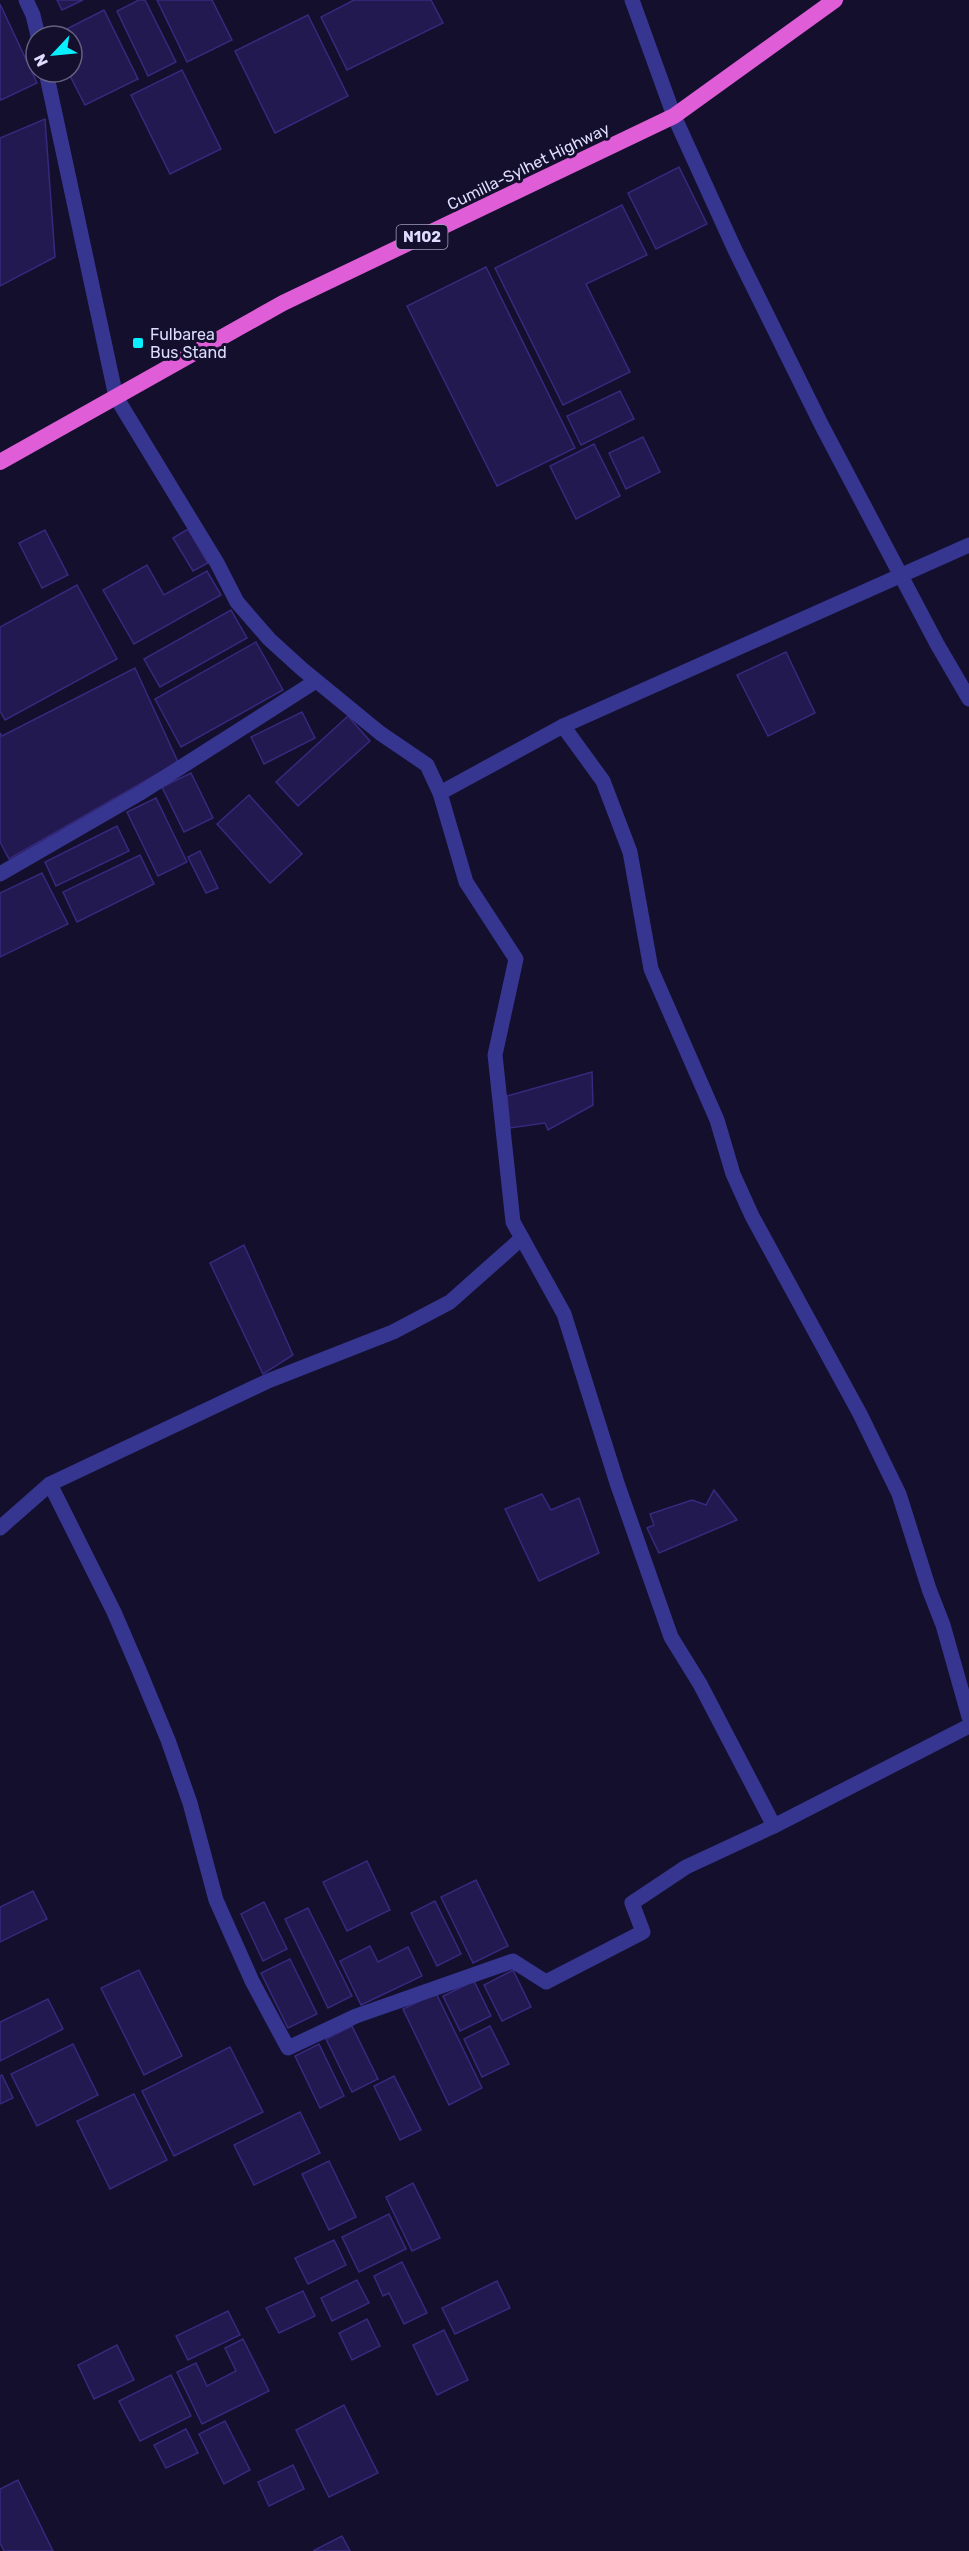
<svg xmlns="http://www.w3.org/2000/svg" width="969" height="2551" viewBox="0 0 969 2551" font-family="Rubik,sans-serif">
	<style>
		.building { fill: #221950; stroke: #37297e; stroke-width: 1.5 }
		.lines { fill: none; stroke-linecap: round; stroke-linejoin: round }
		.minor { stroke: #363690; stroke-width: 15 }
		.trunk { stroke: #df5dd6; stroke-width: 16 }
		.poi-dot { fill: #08efff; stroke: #130f2d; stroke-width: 2 }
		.labels { text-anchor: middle; stroke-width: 6; stroke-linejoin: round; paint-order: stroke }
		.shield { fill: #130f2d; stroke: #a19ec0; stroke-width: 1.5 }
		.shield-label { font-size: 15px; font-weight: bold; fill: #dedcff }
		.street-label { font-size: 16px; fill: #dedcff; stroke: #130f2d }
		.poi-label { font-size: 16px; fill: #dedcff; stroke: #130f2d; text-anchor: start }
	</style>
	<rect width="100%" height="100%" fill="#130f2d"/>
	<!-- building -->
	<g class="building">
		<path d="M57,0H83L62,10Z"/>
		<path d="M139,0H145L176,62L148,76L117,11Z"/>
		<path d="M157,0H212L232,40L187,62Z"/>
		<path d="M354,0H431L443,23L347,70L321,17Z"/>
		<path d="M0,4L37,83L1,100L0,98Z"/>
		<path d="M104,10L138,79L85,105L68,72H72V36H53Z"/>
		<path d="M308,15L348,96L275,133L235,51Z"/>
		<path d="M182,70L221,149L170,174L131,95Z"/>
		<path d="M45,119L55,257L0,286V138Z"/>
		<path d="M679,167L707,224L656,249L628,193Z"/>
		<path d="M622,205L647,255L586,284L630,372L563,405L495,268Z"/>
		<path d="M486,267L575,448L497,486L407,306Z"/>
		<path d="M620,391L634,419L581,445L567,416Z"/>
		<path d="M643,437L660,472L626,489L609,453Z"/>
		<path d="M594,444L620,496L576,519L550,466Z"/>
		<path d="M188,529L208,563L193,571L173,538Z"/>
		<path d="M45,530L68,575L42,588L19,543Z"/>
		<path d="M147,565L164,595L207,571L221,595L134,644L103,590Z"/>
		<path d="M77,585L117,659L5,720L0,711V627Z"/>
		<path d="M231,610L247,638L160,687L144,659Z"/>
		<path d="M256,642L283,690L181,747L155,699Z"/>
		<path d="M786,652L815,713L768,736L737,675Z"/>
		<path d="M135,668L178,762L9,859L0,842V733L2,736Z"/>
		<path d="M302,712L315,738L264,764L251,737Z"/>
		<path d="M348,716L370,741L298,806L276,782Z"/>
		<path d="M191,773L213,818L184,832L162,787Z"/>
		<path d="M249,795L302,854L270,883L217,824Z"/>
		<path d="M156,798L187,862L158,876L127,812Z"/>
		<path d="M117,826L129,851L56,886L45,862Z"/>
		<path d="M200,851L218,888L206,893L188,857Z"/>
		<path d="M140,855L154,884L77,922L63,892Z"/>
		<path d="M42,873L68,924L0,957V893Z"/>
		<path d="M592,1072L593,1105L548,1130L545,1123L510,1128L507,1096Z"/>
		<path d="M244,1245L293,1355L263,1374L210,1263Z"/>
		<path d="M714,1490L737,1520L659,1553L647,1528L654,1525L650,1514L692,1500L706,1505Z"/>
		<path d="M542,1494L551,1510L579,1498L599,1553L539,1581L505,1509Z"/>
		<path d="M367,1861L390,1910L347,1931L323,1882Z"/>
		<path d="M476,1880L508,1946L473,1963L441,1897Z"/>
		<path d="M33,1891L47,1919L0,1942V1907Z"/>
		<path d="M435,1901L461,1954L437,1966L411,1913Z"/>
		<path d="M264,1902L287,1949L263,1961L241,1914Z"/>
		<path d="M308,1908L352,1996L328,2008L285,1919Z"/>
		<path d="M370,1946L378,1962L408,1947L422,1976L361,2005L340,1961Z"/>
		<path d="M290,1959L317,2014L288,2028L261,1973Z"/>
		<path d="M139,1970L182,2056L144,2075L101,1988Z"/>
		<path d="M513,1970L531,2007L502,2021L484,1985Z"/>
		<path d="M474,1981L491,2016L460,2031L443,1996Z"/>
		<path d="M436,1993L482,2088L449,2105L403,2009Z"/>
		<path d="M48,1999L63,2029L0,2061V2022Z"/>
		<path d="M352,2026L378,2079L352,2092L326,2039Z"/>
		<path d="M490,2026L509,2064L482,2077L464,2039Z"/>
		<path d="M73,2044L98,2095L37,2126L11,2074Z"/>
		<path d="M319,2044L344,2096L320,2108L295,2056Z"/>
		<path d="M230,2047L263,2112L174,2156L142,2091Z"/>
		<path d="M2,2075L13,2098L0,2104V2076Z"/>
		<path d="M394,2076L421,2130L400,2140L374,2086Z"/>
		<path d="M134,2094L167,2160L110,2189L77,2121Z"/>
		<path d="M300,2112L320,2153L254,2185L234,2145Z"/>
		<path d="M329,2161L356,2217L329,2230L302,2174Z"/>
		<path d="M413,2183L440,2238L412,2251L386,2197Z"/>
		<path d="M389,2214L406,2249L359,2272L342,2237Z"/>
		<path d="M334,2240L346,2265L308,2284L295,2258Z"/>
		<path d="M402,2262L427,2313L404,2324L389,2293L383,2296L374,2276Z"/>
		<path d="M357,2280L369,2303L332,2321L321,2298Z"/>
		<path d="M497,2281L510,2308L455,2334L442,2308Z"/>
		<path d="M303,2291L315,2316L279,2333L266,2308Z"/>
		<path d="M228,2311L240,2335L188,2360L176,2336Z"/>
		<path d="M367,2319L380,2346L352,2360L339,2333Z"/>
		<path d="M444,2330L468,2380L437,2395L413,2345Z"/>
		<path d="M243,2339L269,2391L202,2424L177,2372L196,2363L207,2386L236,2371L225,2348Z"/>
		<path d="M117,2345L134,2380L94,2399L78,2365Z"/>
		<path d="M171,2375L191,2416L140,2441L119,2401Z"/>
		<path d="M344,2405L378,2473L329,2497L296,2430Z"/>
		<path d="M225,2421L250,2470L224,2484L199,2434Z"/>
		<path d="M186,2429L198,2453L166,2468L154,2445Z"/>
		<path d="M293,2465L304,2489L269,2506L258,2482Z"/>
		<path d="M18,2480L53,2551H4L0,2543V2489Z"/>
		<path d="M342,2536L350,2551H313Z"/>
	</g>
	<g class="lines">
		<!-- minor -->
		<g class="minor">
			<path d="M26,0L33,15L38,36"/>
			<path d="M632,0L674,116L735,250L822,426L937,644L969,699"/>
			<path d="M46,72L116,397L217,563L237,602L269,639L302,669L380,733L427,765L440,793L466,882L516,959L495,1055L513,1222L564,1314L617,1483L671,1637L700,1684L774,1826"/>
			<path d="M563,726L603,781L630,852L651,969L717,1120L733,1174L752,1216L860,1414L899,1494L929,1589L943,1625L969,1717"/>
			<path d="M440,793L563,726L969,545"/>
			<path d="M0,874L142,792L316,681"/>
			<path d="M50,1484L114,1612L139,1670L168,1740L190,1803L216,1900L252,1981L288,2048L356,2016L513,1961L546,1982L643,1932L632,1903L686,1867L774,1826L969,1726"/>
			<path d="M0,1528L50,1484L268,1381L393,1332L450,1302L522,1238"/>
		</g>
		<!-- trunk -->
		<path class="trunk" d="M0,462L283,303L674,116L835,0"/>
	</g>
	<!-- markers -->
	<rect class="poi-dot" x="132" y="337" width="12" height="12" rx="3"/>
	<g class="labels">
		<!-- shield labels -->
		<rect class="shield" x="396.5" y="225" width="51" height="24" rx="4.5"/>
		<g class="shield-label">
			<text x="422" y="242">N102</text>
		</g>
		<!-- street labels -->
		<g class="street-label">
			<text transform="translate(528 166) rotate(-26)" y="6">Cumilla-Sylhet Highway</text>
		</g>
		<!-- poi labels -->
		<g class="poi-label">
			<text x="150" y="340">Fulbarea<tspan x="150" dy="18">Bus Stand</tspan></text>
		</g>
	</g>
	<!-- north arrow -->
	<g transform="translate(54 54) rotate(244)"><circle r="28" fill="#130f2d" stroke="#646181" stroke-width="1.5"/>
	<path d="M0-4.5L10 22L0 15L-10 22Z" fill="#08efff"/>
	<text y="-9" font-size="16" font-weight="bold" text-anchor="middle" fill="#dedcff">N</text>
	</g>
</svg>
